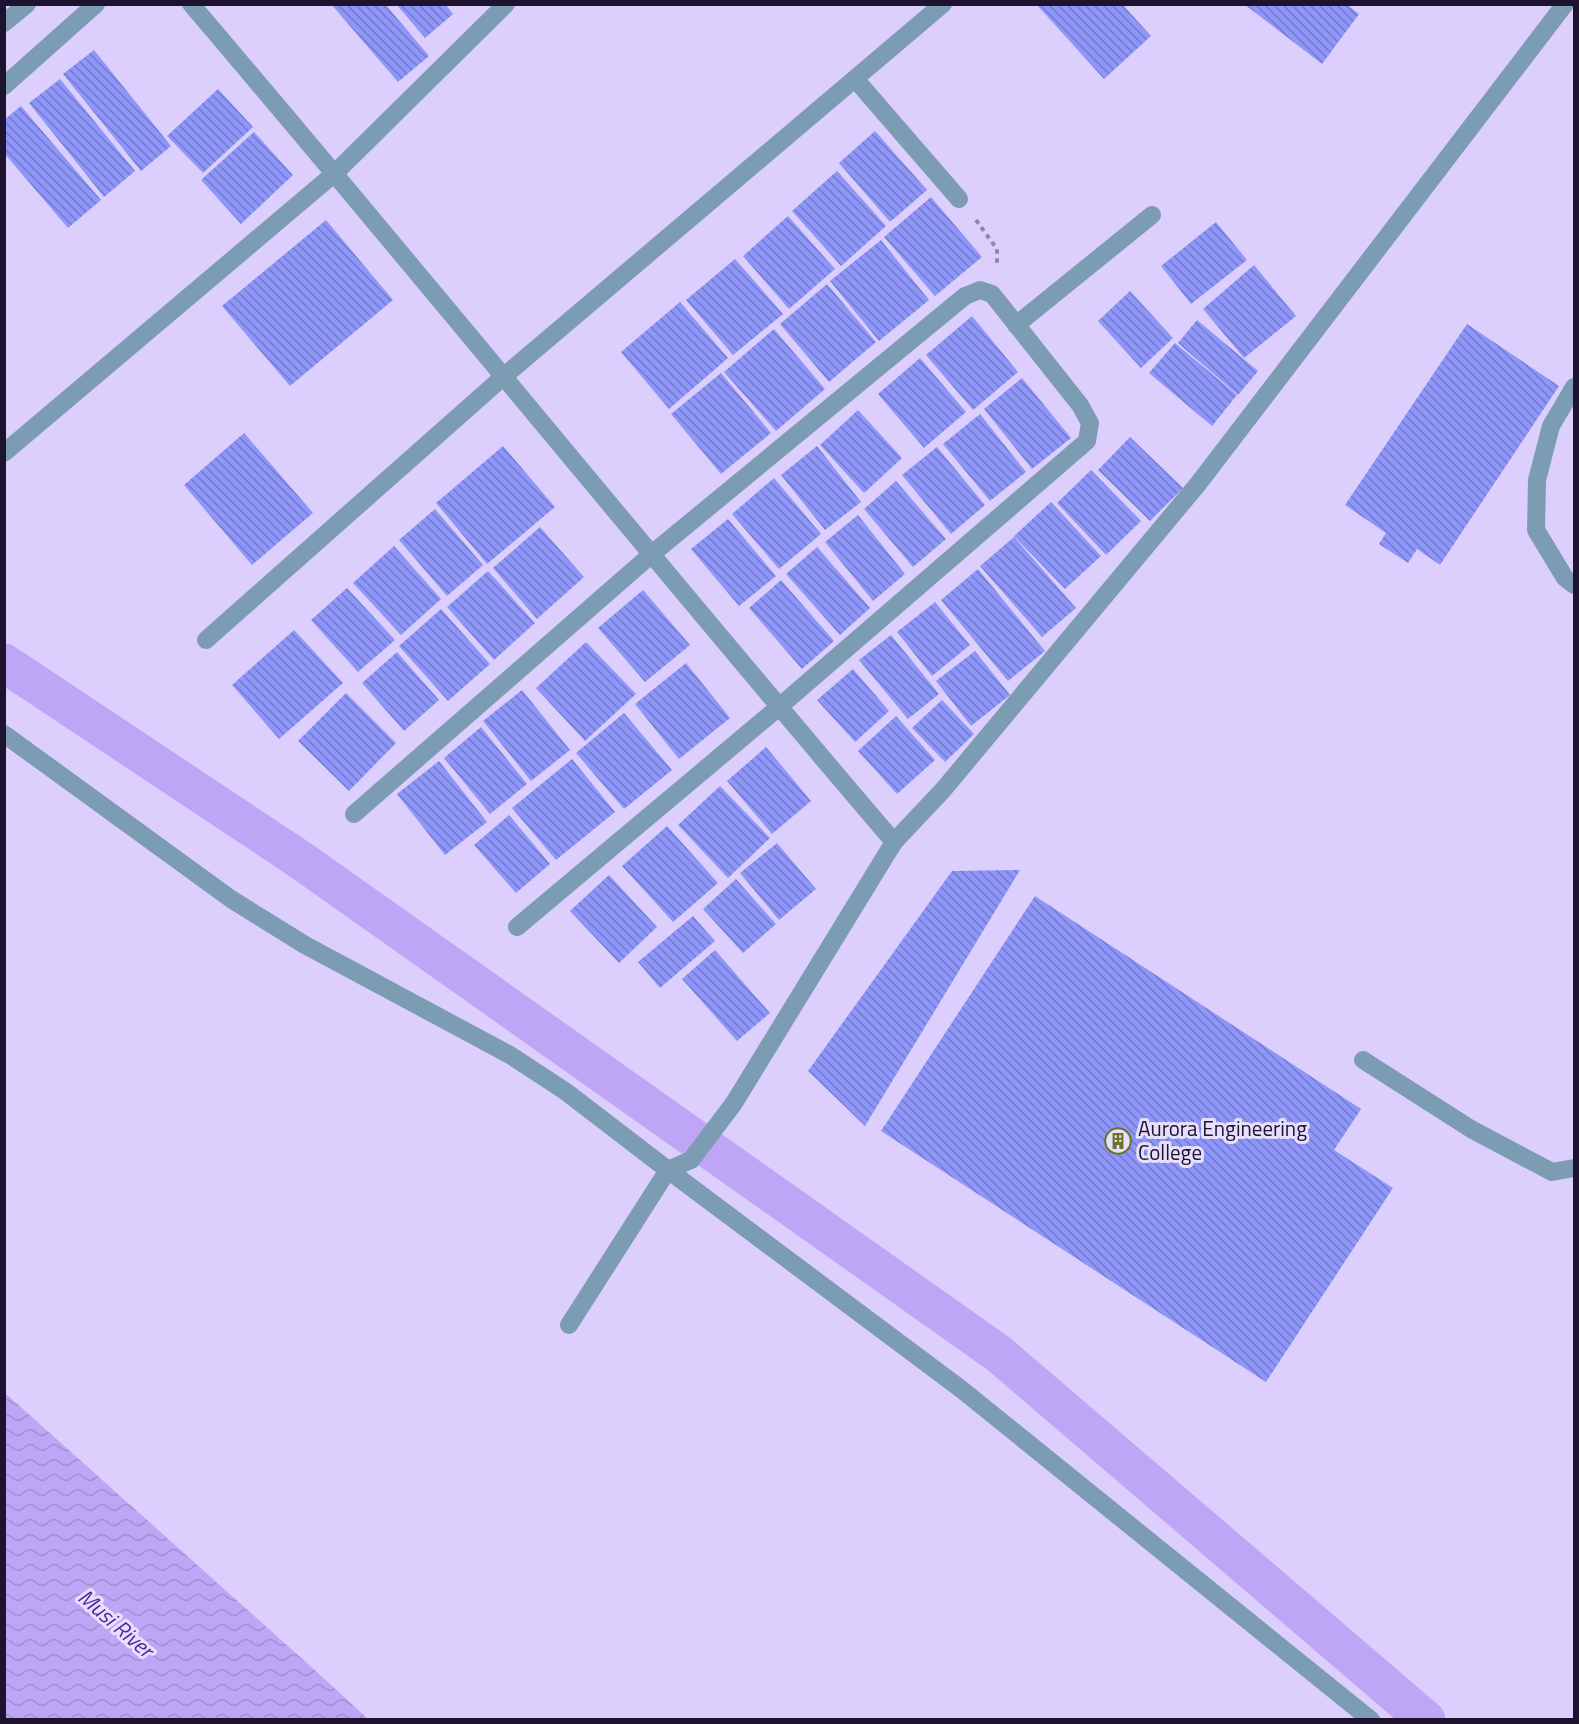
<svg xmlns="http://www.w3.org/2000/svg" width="1579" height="1724" viewBox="0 0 1579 1724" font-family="'Titillium Web',sans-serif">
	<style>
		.water { fill: url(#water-waves) }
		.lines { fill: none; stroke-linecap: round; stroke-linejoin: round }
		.canal { stroke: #bfa5f5; stroke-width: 39 }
		.building { fill: url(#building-back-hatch) }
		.path { stroke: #9286ad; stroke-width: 4; stroke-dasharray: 4.5 4.5; stroke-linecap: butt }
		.minor { stroke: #7c9cb3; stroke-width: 18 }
		.labels { text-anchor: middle; stroke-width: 6; stroke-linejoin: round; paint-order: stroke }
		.poi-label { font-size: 21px; fill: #1d132f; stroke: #e7dffe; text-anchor: start }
		.water-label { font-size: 22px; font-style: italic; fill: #582598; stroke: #e7dffe }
	</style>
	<defs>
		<pattern id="water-waves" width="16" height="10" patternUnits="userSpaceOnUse" patternTransform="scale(1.5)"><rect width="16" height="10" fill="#bfa5f5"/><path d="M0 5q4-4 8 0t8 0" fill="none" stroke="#a48dd2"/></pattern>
		<pattern id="building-back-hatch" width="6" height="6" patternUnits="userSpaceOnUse" patternTransform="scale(1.5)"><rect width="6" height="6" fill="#8e97f9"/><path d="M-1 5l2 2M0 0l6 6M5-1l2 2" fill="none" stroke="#737aca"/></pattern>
	</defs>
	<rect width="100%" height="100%" fill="#dccffd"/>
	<!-- water -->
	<path class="water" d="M4,1392L318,1673L368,1719H5Z"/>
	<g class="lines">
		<!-- canal -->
		<path class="canal" d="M4,663L299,859L999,1354L1426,1720"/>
	</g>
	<!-- building -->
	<g class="building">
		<path d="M331,4H385L429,56L398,82Z"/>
		<path d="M396,4H445L453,14L425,38Z"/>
		<path d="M1036,4H1122L1151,36L1104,79Z"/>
		<path d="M1244,4H1346L1359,14L1322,64Z"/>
		<path d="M94,50L171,146L141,171L63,74Z"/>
		<path d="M60,79L135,171L104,197L29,103Z"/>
		<path d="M218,89L253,127L203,173L167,136Z"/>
		<path d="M21,106L101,200L68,228L4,153V120Z"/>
		<path d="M875,131L927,190L890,222L839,163Z"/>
		<path d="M254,132L293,175L241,224L201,180Z"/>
		<path d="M837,171L886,226L841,266L792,211Z"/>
		<path d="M931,197L982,257L935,296L884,237Z"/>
		<path d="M788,216L835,269L789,309L743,256Z"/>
		<path d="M326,220L393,300L290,386L222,306Z"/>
		<path d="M1216,222L1247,260L1191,304L1161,266Z"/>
		<path d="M881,240L929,300L879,341L830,281Z"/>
		<path d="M735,259L783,314L733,355L686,300Z"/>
		<path d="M1254,265L1296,316L1244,358L1203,309Z"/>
		<path d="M827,284L876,342L829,382L780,324Z"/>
		<path d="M1130,291L1173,338L1141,368L1098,321Z"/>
		<path d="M680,302L728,358L669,409L621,352Z"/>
		<path d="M972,316L1018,372L973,410L926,355Z"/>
		<path d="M1197,320L1258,371L1238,395L1178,343Z"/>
		<path d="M1467,324L1559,386L1440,565L1417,549L1408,563L1379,544L1386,533L1345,505Z"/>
		<path d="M774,329L825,389L776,431L724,372Z"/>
		<path d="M1175,343L1237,395L1212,426L1149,373Z"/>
		<path d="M920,358L966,412L924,448L878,394Z"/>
		<path d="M721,373L771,433L721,474L671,414Z"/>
		<path d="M1022,378L1071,438L1032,469L984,409Z"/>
		<path d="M858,410L902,458L864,493L820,445Z"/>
		<path d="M980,414L1026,472L990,501L943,444Z"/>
		<path d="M244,433L313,513L252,565L184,485Z"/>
		<path d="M1130,437L1183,488L1150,521L1098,470Z"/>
		<path d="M503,446L555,507L487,564L436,503Z"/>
		<path d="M817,446L861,502L825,530L781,475Z"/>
		<path d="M937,447L985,505L951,534L902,475Z"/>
		<path d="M1091,470L1141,521L1106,555L1057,503Z"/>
		<path d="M774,478L821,534L779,569L732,514Z"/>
		<path d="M896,481L946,539L913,567L864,509Z"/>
		<path d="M1051,502L1101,556L1065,589L1014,536Z"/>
		<path d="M435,509L483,565L447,596L399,540Z"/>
		<path d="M858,515L905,574L873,601L825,542Z"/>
		<path d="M728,519L776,576L739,606L691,549Z"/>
		<path d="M540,527L584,577L537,619L493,568Z"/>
		<path d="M1014,537L1076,608L1042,637L980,566Z"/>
		<path d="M394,546L441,599L401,635L353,583Z"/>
		<path d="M817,547L870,608L840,635L786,574Z"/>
		<path d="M978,569L1045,651L1008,681L941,600Z"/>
		<path d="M488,571L535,623L494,660L447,607Z"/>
		<path d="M781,580L834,641L802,669L749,608Z"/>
		<path d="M347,588L395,640L358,672L311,620Z"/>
		<path d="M643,590L690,645L645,682L598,628Z"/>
		<path d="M935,602L970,645L932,676L897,632Z"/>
		<path d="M441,609L490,664L448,701L399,646Z"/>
		<path d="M294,630L343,683L279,739L232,685Z"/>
		<path d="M891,635L939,694L908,719L859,660Z"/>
		<path d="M586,642L636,694L585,741L536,688Z"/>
		<path d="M975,651L1010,695L971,726L936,681Z"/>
		<path d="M397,652L439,700L404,731L362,683Z"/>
		<path d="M686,663L730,718L679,759L635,704Z"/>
		<path d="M853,669L889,711L855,742L817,700Z"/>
		<path d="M522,690L570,750L531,781L483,721Z"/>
		<path d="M346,693L396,743L349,791L298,741Z"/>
		<path d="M942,700L974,734L945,762L912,728Z"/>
		<path d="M624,713L672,770L624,809L576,753Z"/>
		<path d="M896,716L935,760L897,794L858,751Z"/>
		<path d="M481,727L527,784L490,814L444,758Z"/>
		<path d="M766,747L811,801L772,834L727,781Z"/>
		<path d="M572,759L615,812L556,860L512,808Z"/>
		<path d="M439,761L487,822L445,855L397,794Z"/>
		<path d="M720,786L770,838L728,878L678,825Z"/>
		<path d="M509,815L550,864L516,893L474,845Z"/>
		<path d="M667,826L718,883L673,922L622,866Z"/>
		<path d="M777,843L816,889L779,920L740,873Z"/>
		<path d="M1020,870L865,1126L808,1071L952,871Z"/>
		<path d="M609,875L657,927L619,963L570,911Z"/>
		<path d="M736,879L776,924L743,953L703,909Z"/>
		<path d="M1035,896L1361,1109L1334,1150L1393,1188L1266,1382L881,1131Z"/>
		<path d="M693,916L715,941L660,988L638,962Z"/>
		<path d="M715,950L770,1013L737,1041L682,979Z"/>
	</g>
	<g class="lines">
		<!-- path -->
		<path class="path" d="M976,220L997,249V266"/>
		<!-- minor -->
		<g class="minor">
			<path d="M191,4C428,282 657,565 894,842"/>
			<path d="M4,23L27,4"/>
			<path d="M856,80L959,199"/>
			<path d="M4,86L96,4"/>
			<path d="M1016,325L1152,215"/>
			<path d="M1574,387L1551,426L1537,480L1536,530L1565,578L1574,585"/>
			<path d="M4,453L335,173L506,4"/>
			<path d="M206,640L503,377L943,4"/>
			<path d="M4,734L231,899L305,945L510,1055L565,1091L668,1170L961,1389L1371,1720"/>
			<path d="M354,814L653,553L965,296L980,290L992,294L1080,405L1090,423L1087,441L779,707L517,927"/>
			<path d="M1363,1060L1471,1129L1552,1172L1574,1168"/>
			<path d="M569,1325L668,1170L691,1160L734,1103L894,842L943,790L1198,484L1565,4"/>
		</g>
	</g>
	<!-- icons -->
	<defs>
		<g id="building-ring" transform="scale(1.35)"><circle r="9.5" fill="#e7dffe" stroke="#677521" stroke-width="1.5"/><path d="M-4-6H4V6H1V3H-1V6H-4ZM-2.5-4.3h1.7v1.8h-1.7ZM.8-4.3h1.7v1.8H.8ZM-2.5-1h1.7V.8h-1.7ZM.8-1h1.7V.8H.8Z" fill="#677521"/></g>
	</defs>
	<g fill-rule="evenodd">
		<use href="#building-ring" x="1118" y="1141"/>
	</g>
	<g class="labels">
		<!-- poi labels -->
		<g class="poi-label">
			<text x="1138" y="1136">Aurora Engineering<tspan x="1138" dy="24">College</tspan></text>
		</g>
		<!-- water labels -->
		<g class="water-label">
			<text transform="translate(116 1623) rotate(41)" y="8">Musi River</text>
		</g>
	</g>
	<!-- border -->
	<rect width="1579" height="1724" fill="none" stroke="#1d132f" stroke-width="12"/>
</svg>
